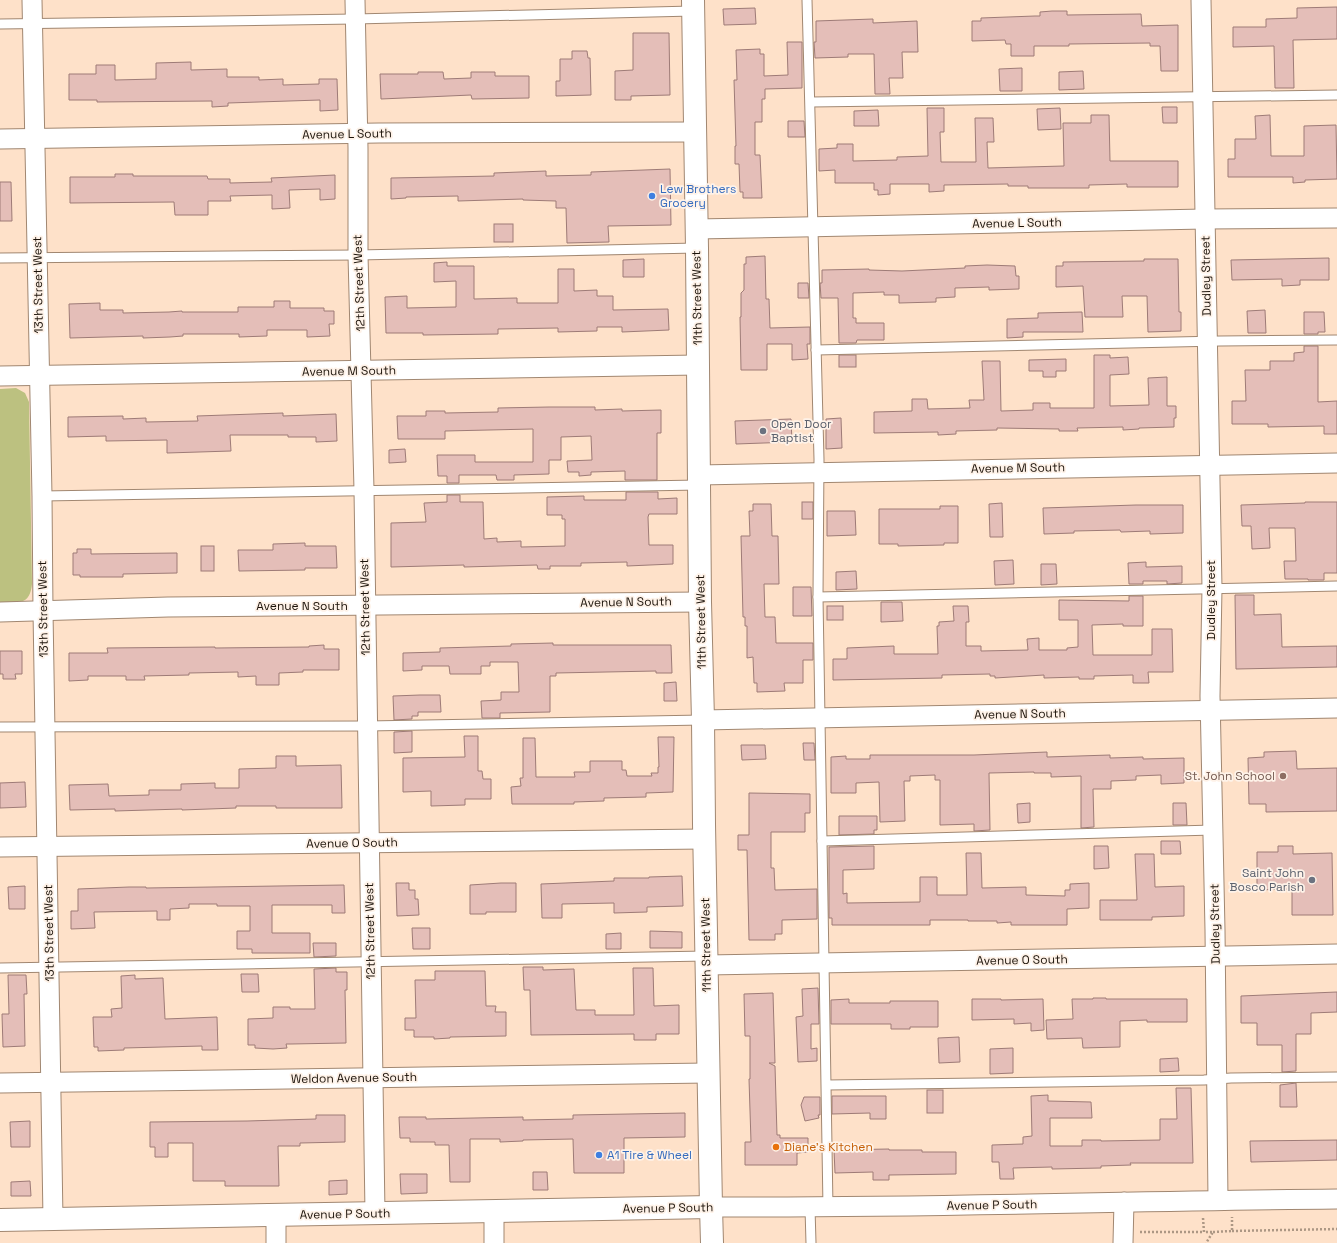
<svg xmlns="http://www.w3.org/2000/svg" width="1337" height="1243" viewBox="0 0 1337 1243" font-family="'Space Grotesk',sans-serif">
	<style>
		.green { fill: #bcc180 }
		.building { fill: #e4beb8; stroke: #9e7b77 }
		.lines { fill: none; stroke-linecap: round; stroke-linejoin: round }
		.service-casing { stroke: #a18771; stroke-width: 11 }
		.minor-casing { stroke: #a18771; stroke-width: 21 }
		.tertiary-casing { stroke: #a18771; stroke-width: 24 }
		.secondary-casing { stroke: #a18771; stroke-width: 24 }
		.path { stroke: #ac9784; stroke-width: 2.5; stroke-dasharray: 2 2; stroke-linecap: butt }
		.service { stroke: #fff; stroke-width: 9 }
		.minor { stroke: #fff; stroke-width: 19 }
		.tertiary { stroke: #fff; stroke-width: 22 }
		.secondary { stroke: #fff; stroke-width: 22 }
		.shop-dot { fill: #3f7fe0; stroke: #fef2e8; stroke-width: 1.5 }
		.worship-dot { fill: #6b7280; stroke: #fef2e8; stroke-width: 1.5 }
		.education-dot { fill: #8d6e63; stroke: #fef2e8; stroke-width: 1.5 }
		.food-dot { fill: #e8710a; stroke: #fef2e8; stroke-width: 1.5 }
		.labels { text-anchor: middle; stroke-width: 3.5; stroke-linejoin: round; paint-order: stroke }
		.street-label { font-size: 12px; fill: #1c130a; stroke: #fef2e8 }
		.shop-label { font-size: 12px; fill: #366cbe; stroke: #fef2e8; text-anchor: start }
		.worship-label { font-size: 12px; fill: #5b616d; stroke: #fef2e8; text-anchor: start }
		.education-label { font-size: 12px; fill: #785e54; stroke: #fef2e8; text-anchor: end }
		.food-label { font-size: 12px; fill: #c56008; stroke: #fef2e8; text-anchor: start }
	</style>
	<rect width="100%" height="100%" fill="#fee1c9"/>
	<!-- green -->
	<path class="green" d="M16,388L25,393L29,402L32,584C30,606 18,602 0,603V389Z"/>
	<!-- building -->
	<g class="building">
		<path d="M1337,7V39L1293,40L1294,88H1275L1274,46L1233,47V27H1266V19L1297,18V8Z"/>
		<path d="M755,8L756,24L724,25L723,9Z"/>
		<path d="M1052,11H1067V15L1141,14L1142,26L1178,25V71H1161L1160,46H1150V43L1069,44V46H1034V56H1011V44H1006L1005,40L972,41V21H981V18L1035,16H1040V12Z"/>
		<path d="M873,19V23L917,21L918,52H902L903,78H889L890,94H875L874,54H848V57L815,58L814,42H816V21Z"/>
		<path d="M633,33H669L670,95L631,96V100H615V71L633,70Z"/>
		<path d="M787,42H802V88L765,89V99H762V122H755V155H760L762,198H743V192H740L739,164H735V146H736L734,80H737L736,50L760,49V54H764V76L788,75Z"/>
		<path d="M572,51H587L588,58H590L591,95L556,96V81H560V59H572Z"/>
		<path d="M191,62V70L227,69V77H259V80L283,79V85L319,84V79H337L338,110L320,111V100L228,103V106L212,107V101L97,102V100H69V74H96V65H115V80L156,79V63Z"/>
		<path d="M1022,68V91H1000L999,69Z"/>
		<path d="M1083,71L1084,89L1059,90V72Z"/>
		<path d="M418,72H443L444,79L471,78V72H495V76H529V98L472,99L471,95L381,99L380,74H418Z"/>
		<path d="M1162,107H1177V123H1163Z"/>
		<path d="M927,108H944V132H940L941,162H976L975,118H993L994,142H987L988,168L1064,166L1063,123H1091V115H1109L1110,161H1178V187H1127V184L1089,185V188H1028V186H1008V184L944,185V191L929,192V184H890V194L878,195V190H874V183H835V170L819,171V149L837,148V144H853V161L897,160V157L928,156Z"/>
		<path d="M1060,108L1061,129L1038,130L1037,109Z"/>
		<path d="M878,110L879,126H854V111Z"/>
		<path d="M1270,115L1271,156H1304V126L1336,125L1337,179L1305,180V182L1293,183V177H1228V159H1235V139H1256L1255,116Z"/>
		<path d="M788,121H804L805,137H788Z"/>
		<path d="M670,169L671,225L608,226L609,242L567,243L566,208H556V201L523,200V199L458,201V196L406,197V198L391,199V178L494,176V173L546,171V176L591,175V172Z"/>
		<path d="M115,174H133V176H207L208,179H230V183L272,182L271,178L335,175V199L320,200V189L289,190L290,208L272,209V195L230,196L231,201H208V215H175L174,202L70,203V177H115Z"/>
		<path d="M0,182H11L12,221H0Z"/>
		<rect x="494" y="224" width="19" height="18"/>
		<path d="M765,256L766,299H769L770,328L810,327V344H807L808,359L792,360V344H767V370H741L740,317H741V293L744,290V264H746V257Z"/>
		<path d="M1329,258V280H1300V285L1282,286V279L1232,280L1231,260Z"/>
		<path d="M644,259V277H623V260Z"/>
		<path d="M1144,259H1178L1179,312H1181V331L1148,332L1147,296H1122L1123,317H1085L1083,286L1056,287V266H1063V262L1144,261Z"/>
		<path d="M447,262V266H474V299L517,298V303H558V269H574V291L597,290V296H613V310L668,309L669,330L622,332V327H597V331L558,332V328L498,329V334L423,335V333H386L385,297L407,296V308L456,307V281L434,282V263Z"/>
		<path d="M987,265L1015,266L1016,276H1019V289L989,290V287L955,288V297L936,298V302L899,303V295H884V292L853,293V318H856V323H884V340H857L856,343H839L838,298H821L820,283H822V270L869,269V270L902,271L965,268V266Z"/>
		<path d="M798,283H808L809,298H798Z"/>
		<path d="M274,301H290V308H324V311H334V324H329L330,336L307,337V330H267V336L239,337V334H183V336L170,337L143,338V336L70,338L69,304L100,303V310H123V313L169,312L182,311V312H238V307H274Z"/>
		<path d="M1265,310L1266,333H1248L1247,311Z"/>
		<path d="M1082,312L1083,332H1023V337L1007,338V319L1038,318V313Z"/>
		<path d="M1304,312H1324L1325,332H1318V334H1304Z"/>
		<path d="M1304,346H1318V402L1337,401V434H1324V426L1268,427V424H1232V401H1246L1245,370H1270V361H1294V353L1304,352Z"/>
		<rect x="839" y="355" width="17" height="12"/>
		<path d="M1094,355H1110V358L1128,357L1129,374L1110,375V406L1149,405L1148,378L1167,377V406H1176V418H1174V427L1139,428V429L1123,430V427L1077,428L1078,431H1059V429L997,428V430L956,431V434L938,435V432L874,433V412L912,411V399H927L928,409L970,408L969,400H984L982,361H1000L1001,411L1033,410V403H1050V408H1094Z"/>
		<path d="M1066,359V371H1056V377H1043V371H1029V360Z"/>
		<path d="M549,407H595V410L622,409V411L661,410V433H657V480H625V471L591,472V475L579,476V472H568L567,461L592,460L591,436L561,437V460H549V474L514,475V480H497L496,475H459V483H447V476H438L437,455H475V462H533V429L445,431V439H398L397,416H426V411H445V413L498,412V408Z"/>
		<path d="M283,413V416L336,414L337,441L316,442V437H288V435H230L231,451L167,453V440L106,441V436L68,437V417L123,416V419L146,418V422L198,421L197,416Z"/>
		<path d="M841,418L842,448L826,449V419Z"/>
		<path d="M791,419L792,442L736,444L735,421Z"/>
		<path d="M405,449L406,462L389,463V450Z"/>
		<path d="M626,492H658V499L677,498V514H649L648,517L649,545H673V564L627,566V562L581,563V566H550V569H538L537,565L464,567V565L391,567V523L426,522L424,503L447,502V495H460V502H483L484,539L497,538V542L521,541V547L565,546V519H562V515H547V497L584,496V500H626Z"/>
		<rect x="802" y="502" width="11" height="17"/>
		<path d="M1305,502H1337V573H1324V580H1308V579H1285L1284,561H1296L1295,528H1269L1270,548L1252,549L1251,526H1242L1241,505L1305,503Z"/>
		<path d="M1002,503L1003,537H990L989,504Z"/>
		<path d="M753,504H771L772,536H778L779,584H764L765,617H775L776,643H813V660H803V683H784L785,691L757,692V683H754L753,657L747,658V626H745V617H743L741,536H750L749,511H753Z"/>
		<path d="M1136,505H1183V533L1150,534V531L1121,532L1120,530L1074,531V533L1044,534L1043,508Z"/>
		<path d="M940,506H958V543H944V545L898,546V544H879V509H940Z"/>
		<path d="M827,511H855L856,535L827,536Z"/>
		<path d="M305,543V546H336L337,568H305V570L239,571L238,550H273V544Z"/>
		<rect x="201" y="546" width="13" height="25"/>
		<path d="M77,549H91V554L177,553V573L123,574V577H80V575H73V553H77Z"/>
		<path d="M1013,560L1014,584L995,585L994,561Z"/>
		<path d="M1146,562V567L1182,566V583L1167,584V581H1143V584H1129L1128,563Z"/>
		<path d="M1041,564H1056L1057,584L1041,585Z"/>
		<path d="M856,571L857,589L836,590V572Z"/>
		<path d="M793,587H811L812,616H793Z"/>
		<path d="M1235,595H1254V615L1281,614L1282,647L1337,646V667L1236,669Z"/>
		<path d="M1129,596H1143V626H1123V624L1092,625L1093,655H1152V629H1172L1173,672H1148L1149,683H1133V675L1094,676V679H1079V677L1044,678V675L995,678V676H990V674L942,675V678L833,680V659H847V648L894,646V654H938L937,626H939V622L954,621L953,606H968L969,622H966V646H981V651L1028,650L1027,639L1039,638V650H1067V648L1078,647V620H1059V600L1129,601Z"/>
		<path d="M881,602H902L903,621L881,622Z"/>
		<rect x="827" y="606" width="16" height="14"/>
		<path d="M553,643V645H671L672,673H656V671L556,673V676H550V712L500,713V718H482L481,701L501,700V692H519L518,662H490V666H481V674H450L449,666H422V670L403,671V653L440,652V648L511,646V644Z"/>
		<path d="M324,645V649H339V670H303V672L279,673V685H256V676L238,677V672L189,673V675L144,676L145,680H126V676H88V680L69,681V653H108L107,648L215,647V648L309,647V646Z"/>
		<path d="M0,651H22V674H15L16,679H3V674H0Z"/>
		<path d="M676,682L677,701H664V683Z"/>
		<path d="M420,695H440L441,712H418V716H412V719L394,720L393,696Z"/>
		<path d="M412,731V752L394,753V732Z"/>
		<path d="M464,736H478V771H482L483,779H491V799H465V805L431,806V791L403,792V758L465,757Z"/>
		<path d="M658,737H674L673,792L646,793V797L604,798V801L574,802V804H512L511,787L521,786L520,778H523V738H535L536,777H575L574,772H590V761H622V770H626L627,776H652L651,773H658V767H659Z"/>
		<path d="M803,743H814L815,760H804Z"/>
		<path d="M741,745H765L766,759L742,760Z"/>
		<path d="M1296,751L1297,769L1337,768V811L1266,812V804H1249L1248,758L1264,757V752Z"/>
		<path d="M1047,752V757L1110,755V758L1143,757V759L1184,758V783L1161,784V775L1136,776V780L1111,781V789H1093L1094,827L1081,828V776L1051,777V773H1034V772L989,773L990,830L974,831V824L940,825V780H935V775L910,776V781H904L905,821L880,822L879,782L856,783V793H831V757L846,756V759H870V755H974Z"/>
		<path d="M276,756H296V766L341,765L342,808H276V806H236V808L182,810V809L115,811V809L70,810L69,785L108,784L109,796L149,795V790H181V784L215,783V788H239V769L276,768Z"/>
		<path d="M25,782L26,807L0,808V783Z"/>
		<path d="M749,793L810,794V813H805V832H771V868H774L775,890L817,889V919L782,920V934H775V940H749L747,850H738V835H749Z"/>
		<path d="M1030,803V822L1018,823L1017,804Z"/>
		<path d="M1173,803H1186L1187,825H1173Z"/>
		<path d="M839,816H877V830H874V834L839,835Z"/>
		<path d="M1161,841H1180L1181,854H1161Z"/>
		<path d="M874,846V869L843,870V894L847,893V903L920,902V877H937V895H967L966,853H981L982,888L1026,887V895L1065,896V890H1070V884L1089,883V908L1067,909V925H1011V922L997,923V921H968V920H930V925H832V918H829V847Z"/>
		<path d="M1094,846H1108L1109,868L1094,869Z"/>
		<path d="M1278,846H1293V854L1332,853L1333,915H1292V889L1257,890V852H1278Z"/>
		<path d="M1135,854H1154L1155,887L1184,886V916L1152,917V920H1100V900H1137Z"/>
		<path d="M682,876L683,906L647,907V912L614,913V903L562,904V918H542L541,884L614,881V878H649V877Z"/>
		<path d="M396,883H409V890H415V899H418L419,915L397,916Z"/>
		<path d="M501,883H516V912H486V914H470V885Z"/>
		<path d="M344,885L345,913H332V905H272V933H310V953H252V949H237V931H250V906H217V904H189V908L170,909V920H157V911L94,912L95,928L71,929V911H78V889L129,887H146V888Z"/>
		<path d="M25,886V909H9L8,887Z"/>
		<path d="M412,928H430V949H413Z"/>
		<path d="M650,931L682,932V948H650Z"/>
		<path d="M621,933V949H606V934Z"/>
		<path d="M313,943H336V956L314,957Z"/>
		<path d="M523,967H543V970L574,969L576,1010H595V1015H634L633,968H653L654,1006L679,1005V1034H656V1040H634V1034L531,1035L530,990H524Z"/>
		<path d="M336,968V972H347V990H345L346,1043L291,1044H286L287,1048L273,1049L255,1048V1045H248V1019L273,1018V1007H290V1009H315L314,969Z"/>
		<path d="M435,971H485L486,1006H496L495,1012H506V1036L450,1037V1038L434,1039V1037H414V1030H405V1018H416L415,980H435Z"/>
		<path d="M241,974H258L259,992H242Z"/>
		<path d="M8,975H26L27,994H24L25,1046L3,1047L2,1014H9Z"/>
		<path d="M135,975V979L163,978L165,1019L217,1017L218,1050H202V1046L124,1048V1050L98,1051V1047H94L93,1017H112L111,1009L122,1008L121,976Z"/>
		<path d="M818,988L819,1024H811V1049L817,1048V1061L798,1062L796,1017L803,1016L802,989Z"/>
		<path d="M1337,992V1012L1311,1013V1034H1296V1071L1282,1072V1045H1257V1023H1241V996Z"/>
		<path d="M773,993L775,1063H769L775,1066L777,1135H780V1138H808V1152L797,1153V1165H745V1142H751L749,1079H750V1036H745L744,994Z"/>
		<path d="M1093,998H1106V999H1187V1022H1147V1020L1120,1021V1047L1083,1048L1082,1038L1047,1039L1046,1020L1073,1019L1072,999H1093Z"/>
		<path d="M849,999V1003H890V1001H938V1027H910V1029H891V1024H831V1000Z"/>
		<path d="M972,999H1001V1000L1043,999L1044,1030L1031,1031V1023L1014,1024V1019L972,1020Z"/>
		<path d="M959,1037L960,1062L939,1063L938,1038Z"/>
		<path d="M1013,1048V1073L990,1074V1049Z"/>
		<path d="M1178,1058L1179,1071L1160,1072V1059Z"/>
		<path d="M1296,1083L1297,1107H1280V1085Z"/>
		<path d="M1176,1088H1191L1193,1163H1130L1131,1165L1101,1166V1168L1052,1169V1167L1013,1168L1014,1179H1000L999,1162H992V1145L1023,1144V1137L1032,1136L1031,1096L1048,1095V1101L1091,1102L1092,1118H1050V1146H1082V1140H1101V1141L1160,1140V1119H1177Z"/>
		<rect x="927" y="1090" width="16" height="23"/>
		<path d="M832,1096H886V1119H870V1113L832,1114Z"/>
		<path d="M804,1097H820V1115H818L819,1118L805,1121L801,1105Z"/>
		<path d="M685,1113V1137L624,1138V1173H574L573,1139L523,1140V1141L500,1142V1139H470V1182H450L449,1145H435V1142H410V1138H400L399,1117H426V1119L523,1117V1120L573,1119V1115Z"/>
		<path d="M316,1115H345V1142L300,1143V1146H278L279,1186H225V1181H193V1143H168V1157H155V1147H150V1122L247,1121L316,1119Z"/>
		<path d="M30,1121V1147H11L10,1122Z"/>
		<path d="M1337,1140V1160L1251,1162L1250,1141Z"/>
		<path d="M889,1149V1150H922V1152H956V1174L889,1175V1180H873V1172L835,1173L834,1150Z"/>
		<path d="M533,1172H547L548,1190H533Z"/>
		<path d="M400,1174H427V1193L401,1194Z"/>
		<path d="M347,1180V1194L329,1195V1181Z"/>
		<path d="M30,1181L31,1196H11V1182Z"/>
	</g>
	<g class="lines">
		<!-- service casing -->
		<g class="service-casing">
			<g id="service">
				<path d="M807,0L819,459L818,597L828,1208"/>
				<path d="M0,24L355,19L693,11"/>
				<path d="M811,102L1337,95"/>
				<path d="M0,258L358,255L697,248"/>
				<path d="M816,350L1220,341L1337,340"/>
				<path d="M42,496L700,485"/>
				<path d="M818,597L1337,586"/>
				<path d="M0,727L367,726L703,720"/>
				<path d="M822,841L1213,830"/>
				<path d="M0,968L707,956"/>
				<path d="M827,1085L1204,1080L1231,1078L1337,1077"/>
				<path d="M810,1208L811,1243"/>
			</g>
		</g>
		<!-- minor casing -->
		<g class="minor-casing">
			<g id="minor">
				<path d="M32,0L42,496L43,611L53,1219"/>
				<path d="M355,0L358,148V255L364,490L375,1213"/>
				<path d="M1201,0L1212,588L1210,696L1215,930L1218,1200"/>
				<path d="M0,139L379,133L695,132"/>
				<path d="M696,229L1205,219L1337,218"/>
				<path d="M0,376L698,365"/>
				<path d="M699,475L1337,463"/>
				<path d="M0,612L168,607L700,602"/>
				<path d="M703,720L1337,708"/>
				<path d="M0,847L704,839"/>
				<path d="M707,965L1337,954"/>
				<path d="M0,1083L708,1073"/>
				<path d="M711,1207C920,1208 1128,1201 1337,1199"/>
				<path d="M494,1211V1243"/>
				<path d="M276,1243V1215"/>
				<path d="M1123,1243L1124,1202"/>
			</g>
		</g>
		<!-- tertiary casing -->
		<g class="tertiary-casing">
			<path id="tertiary" d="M693,0L697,248L700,602L703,720L704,824L711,1207"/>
		</g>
		<!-- secondary casing -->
		<g class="secondary-casing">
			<path id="secondary" d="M0,1220L711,1207L712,1243"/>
		</g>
		<!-- path -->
		<g class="path">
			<path d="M1203,1218L1204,1232H1213L1206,1243"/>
			<path d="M1232,1231L1337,1229"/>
			<path d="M1140,1232H1204"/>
			<path d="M1213,1232L1232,1231V1217"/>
		</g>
		<!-- service -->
		<use href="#service" class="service"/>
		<!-- minor -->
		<use href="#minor" class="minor"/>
		<!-- tertiary -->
		<use href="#tertiary" class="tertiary"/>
		<!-- secondary -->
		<use href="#secondary" class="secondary"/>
	</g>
	<!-- markers -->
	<g class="shop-dot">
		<circle cx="652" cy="196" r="4"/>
		<circle cx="599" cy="1155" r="4"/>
	</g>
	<g class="worship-dot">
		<circle cx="763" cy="431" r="4"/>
		<circle cx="1312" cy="880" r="4"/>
	</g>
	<circle class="education-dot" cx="1283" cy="776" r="4"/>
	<circle class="food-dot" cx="776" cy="1147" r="4"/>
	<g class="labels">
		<!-- street labels -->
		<g class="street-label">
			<text transform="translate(347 134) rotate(-1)" y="4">Avenue L South</text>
			<text transform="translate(1017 223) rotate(-1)" y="4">Avenue L South</text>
			<text transform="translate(1206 276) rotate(-91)" y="4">Dudley Street</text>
			<text transform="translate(359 283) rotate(-92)" y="4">12th Street West</text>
			<text transform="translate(38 285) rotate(-91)" y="4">13th Street West</text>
			<text transform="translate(697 298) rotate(-91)" y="4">11th Street West</text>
			<text transform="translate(349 371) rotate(-1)" y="4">Avenue M South</text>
			<text transform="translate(1018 468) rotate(-1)" y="4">Avenue M South</text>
			<text transform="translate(1211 600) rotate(-90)" y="4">Dudley Street</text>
			<text transform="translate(626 602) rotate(-1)" y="4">Avenue N South</text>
			<text x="302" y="610">Avenue N South</text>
			<text transform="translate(365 607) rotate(-91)" y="4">12th Street West</text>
			<text transform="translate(43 609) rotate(-91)" y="4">13th Street West</text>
			<text transform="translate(701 622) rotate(-91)" y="4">11th Street West</text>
			<text transform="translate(1020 714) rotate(-1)" y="4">Avenue N South</text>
			<text transform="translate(352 843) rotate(-1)" y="4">Avenue O South</text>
			<text transform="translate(1215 924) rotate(-91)" y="4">Dudley Street</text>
			<text transform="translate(370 931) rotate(-91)" y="4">12th Street West</text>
			<text transform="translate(49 933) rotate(-91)" y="4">13th Street West</text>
			<text transform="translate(706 945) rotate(-91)" y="4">11th Street West</text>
			<text transform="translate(1022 960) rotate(-1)" y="4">Avenue O South</text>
			<text transform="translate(354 1078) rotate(-1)" y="4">Weldon Avenue South</text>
			<text transform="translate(992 1205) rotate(-1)" y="4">Avenue P South</text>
			<text transform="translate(668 1208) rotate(-1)" y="4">Avenue P South</text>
			<text transform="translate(345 1214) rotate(-1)" y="4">Avenue P South</text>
		</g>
		<!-- shop labels -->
		<g class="shop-label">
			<text x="660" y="193">Lew Brothers<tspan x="660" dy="14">Grocery</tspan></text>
			<text x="607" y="1159">A1 Tire &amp; Wheel</text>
		</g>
		<!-- worship labels -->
		<g class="worship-label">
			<text x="771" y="428">Open Door<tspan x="771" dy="14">Baptist</tspan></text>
			<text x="1304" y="877" text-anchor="end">Saint John<tspan x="1304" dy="14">Bosco Parish</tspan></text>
		</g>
		<!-- education labels -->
		<g class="education-label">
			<text x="1275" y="780">St. John School</text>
		</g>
		<!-- food labels -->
		<g class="food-label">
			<text x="784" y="1151">Diane's Kitchen</text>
		</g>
	</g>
</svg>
